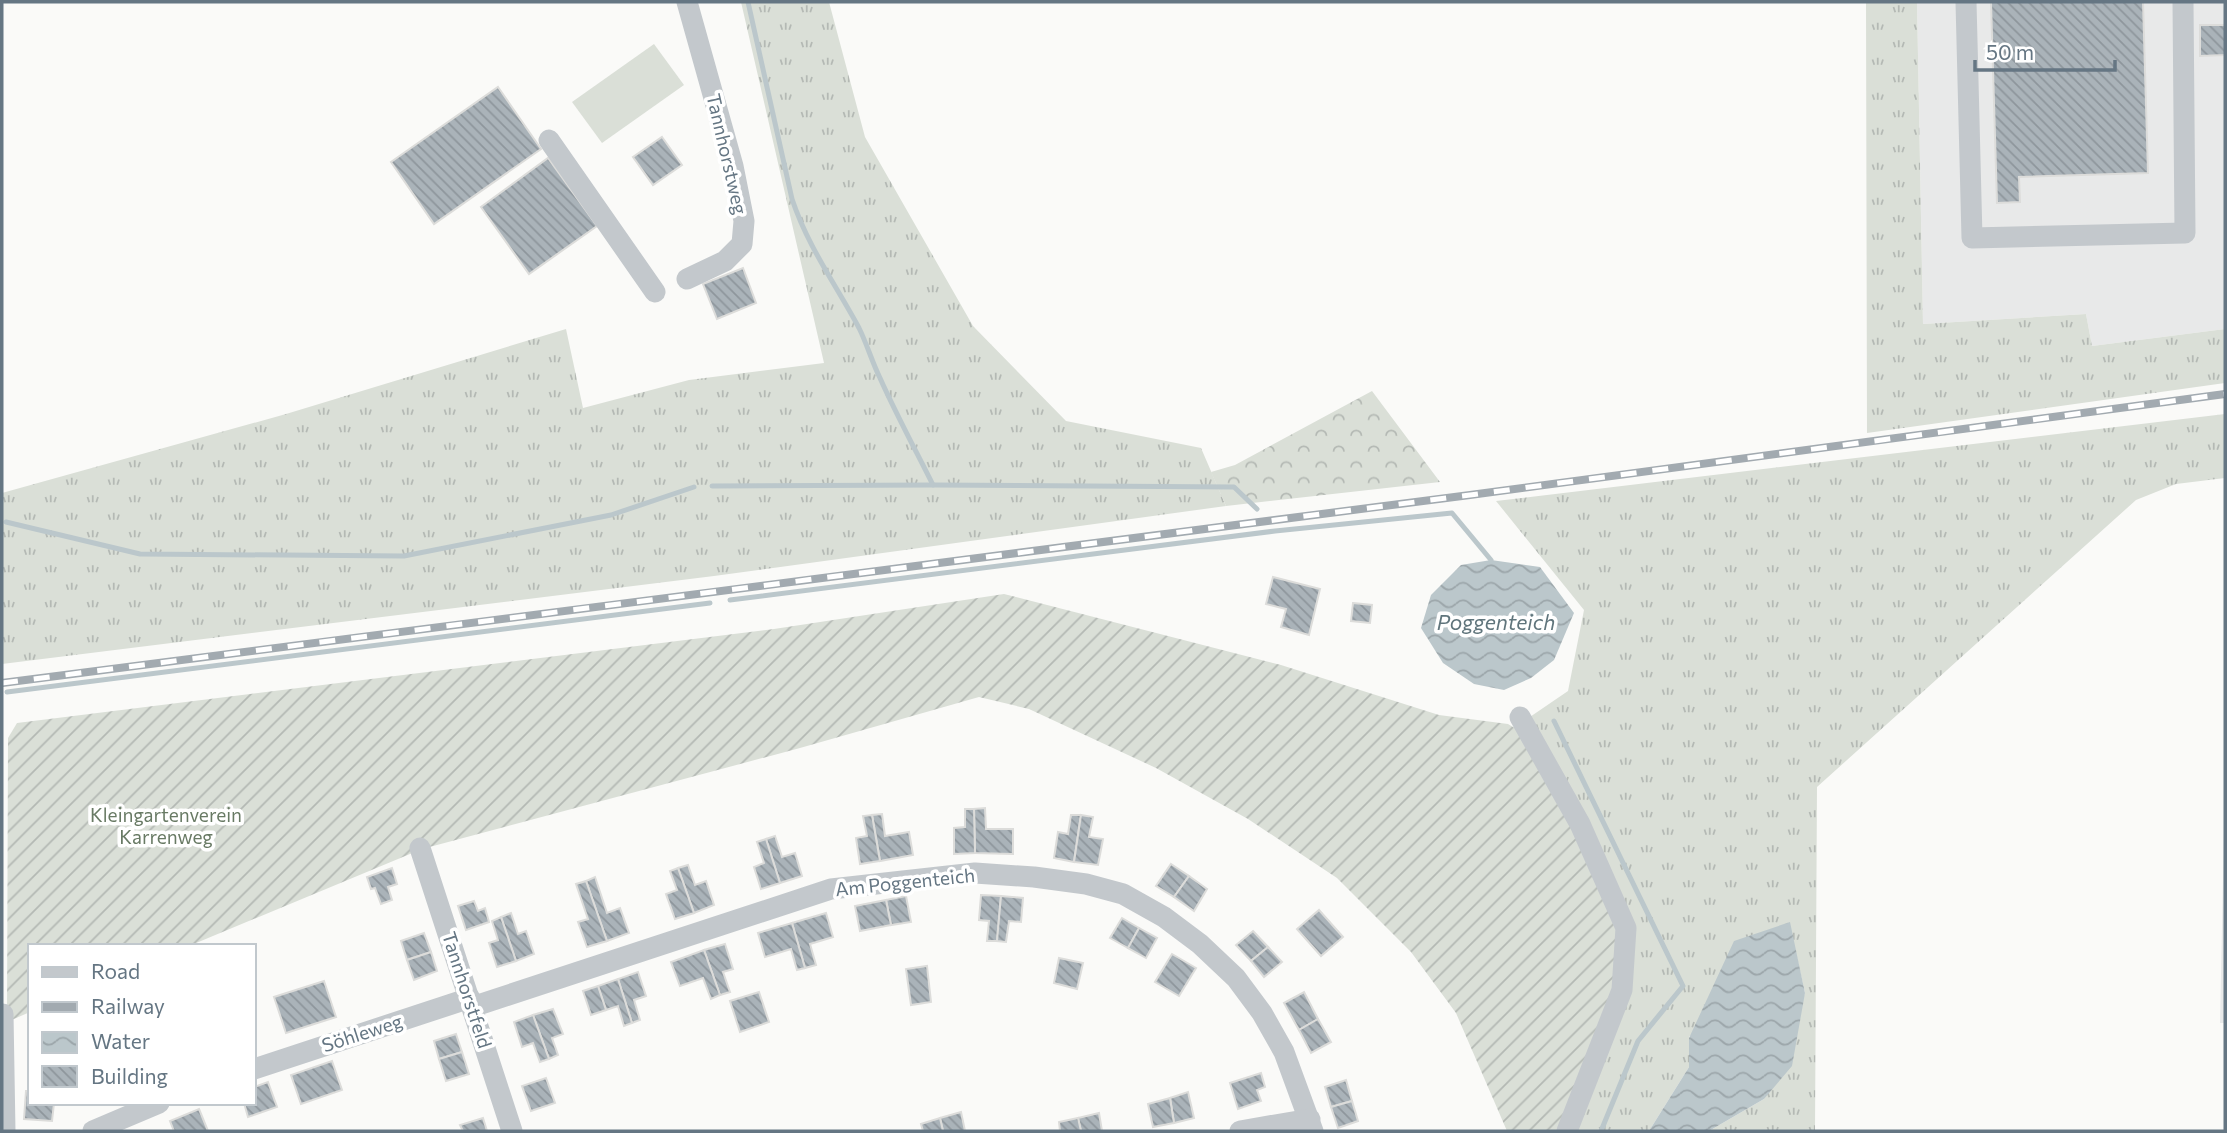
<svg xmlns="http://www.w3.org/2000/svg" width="2227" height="1133" viewBox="0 0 2227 1133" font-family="Commissioner,sans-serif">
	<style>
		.built { fill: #e8e9e9 }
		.grass { fill: url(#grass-tufts) }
		.forest { fill: url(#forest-crowns) }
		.park { fill: #dadfd7 }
		.garden { fill: url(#garden-furrows) }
		.water { fill: url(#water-waves) }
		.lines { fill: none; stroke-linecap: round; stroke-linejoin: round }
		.stream { stroke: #bbc7cb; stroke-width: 5 }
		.building { fill: url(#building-back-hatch); stroke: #dcdcda; stroke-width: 2 }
		.minor { stroke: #c3c8cc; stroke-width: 21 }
		.rail-casing { stroke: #a2aab0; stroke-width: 8 }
		.rail { stroke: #fff; stroke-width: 5; stroke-dasharray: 16; stroke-linecap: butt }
		.labels { text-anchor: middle; stroke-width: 7; stroke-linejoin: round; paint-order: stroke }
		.street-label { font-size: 19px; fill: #657683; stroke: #fff }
		.park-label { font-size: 19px; fill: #687a64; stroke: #fff }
		.water-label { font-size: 21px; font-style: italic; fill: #60757c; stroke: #fff }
	</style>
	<defs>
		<pattern id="grass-tufts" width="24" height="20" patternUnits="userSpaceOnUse" patternTransform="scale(1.75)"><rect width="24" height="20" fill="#dadfd7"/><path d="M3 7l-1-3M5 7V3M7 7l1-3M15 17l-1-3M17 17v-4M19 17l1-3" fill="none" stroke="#b4b9b4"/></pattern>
		<pattern id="forest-crowns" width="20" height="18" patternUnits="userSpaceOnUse" patternTransform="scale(1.75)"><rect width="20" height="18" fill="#dadfd7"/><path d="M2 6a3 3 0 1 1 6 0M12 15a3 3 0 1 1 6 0" fill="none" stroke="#b4b9b4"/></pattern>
		<pattern id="garden-furrows" width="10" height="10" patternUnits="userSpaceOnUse" patternTransform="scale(1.75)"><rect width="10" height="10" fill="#dadfd7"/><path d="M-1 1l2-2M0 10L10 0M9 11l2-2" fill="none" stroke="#b4b9b4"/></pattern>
		<pattern id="water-waves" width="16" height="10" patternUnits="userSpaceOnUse" patternTransform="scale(1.75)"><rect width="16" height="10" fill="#bbc7cb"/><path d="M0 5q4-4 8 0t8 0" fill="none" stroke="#9ca6aa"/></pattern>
		<pattern id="building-back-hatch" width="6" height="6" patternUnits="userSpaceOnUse" patternTransform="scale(1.75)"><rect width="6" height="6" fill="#aab3b9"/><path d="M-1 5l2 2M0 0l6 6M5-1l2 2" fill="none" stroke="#8e969c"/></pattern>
	</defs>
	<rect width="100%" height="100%" fill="#fafaf8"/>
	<!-- built -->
	<g class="built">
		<path d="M1917,2H2225V329L2092,346L2086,314L1923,324Z"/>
		<path d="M2224,830H2225V1023H2220Z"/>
	</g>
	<!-- grass -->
	<g class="grass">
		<path d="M741,2H829L865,137L973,326L1066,421L1201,448L1226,506L714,576L2,664V493L286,414L566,329L583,408L689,380L824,363Z"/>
		<path d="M1866,2H1917L1923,324L2086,314L2092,346L2225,329V383L1867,433Z"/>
		<path d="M2225,414V478L2176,484L2136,500L1817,787L1815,1131H1709L1764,1099L1805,993L1789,922L1689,1037V1067L1649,1131H1567L1524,721L1568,691L1584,610L1496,501Z"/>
	</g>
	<!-- forest -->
	<path class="forest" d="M1372,391L1440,482L1226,506L1211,472L1235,465Z"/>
	<!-- park -->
	<path class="park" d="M654,44L684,85L602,143L572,102Z"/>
	<!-- garden -->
	<path class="garden" d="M1004,594L1281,665L1439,715L1508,724L1523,733L1626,929L1622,991L1567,1131H1507L1456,1013L1411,952L1337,878L1248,819L1156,768L1029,709L979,697L800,748L422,849L189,946H30V1012L7,1022L8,738L17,723L774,629Z"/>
	<!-- water -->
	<g class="water">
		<path d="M1491,560L1540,567L1574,613L1554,660L1531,678L1504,690L1474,684L1443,663L1421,628L1431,595L1461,565Z"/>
		<path d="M1790,922L1805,993L1792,1066L1764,1099L1709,1131H1649L1689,1067V1038L1734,941Z"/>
	</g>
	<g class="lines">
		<!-- stream -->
		<g class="stream">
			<path d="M748,2L792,199C808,247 836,285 859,328C867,344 872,362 880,378C896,414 915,449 933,485"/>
			<path d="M712,486L933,485L1234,487L1257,509"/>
			<path d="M6,522L140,554L404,556L611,515L694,487"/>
			<path d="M730,600L1275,531L1452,513L1491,560"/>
			<path d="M7,692L710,603"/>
			<path d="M1554,721L1683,986L1638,1041L1601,1131"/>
		</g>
	</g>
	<!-- building -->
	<g class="building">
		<path d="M1991,2H2143L2148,173L2019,177L2020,202L1997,203Z"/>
		<path d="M2200,25H2225V55L2200,56Z"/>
		<path d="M498,87L541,149L434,224L391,162Z"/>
		<path d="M662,137L682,165L653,185L633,157Z"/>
		<path d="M548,158L597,226L529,274L481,207Z"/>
		<path d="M743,268L756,303L717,319L703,284Z"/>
		<path d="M1273,577L1320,589L1309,635L1281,627L1286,609L1266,604Z"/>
		<path d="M1353,603L1372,605L1370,623L1351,621Z"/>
		<path d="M985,808L986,829H1013V854L975,853L974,809Z"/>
		<path d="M965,809H974L975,853L954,854V828L965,827Z"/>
		<path d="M882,814L885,836L909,832L913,855L880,861L872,815Z"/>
		<path d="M872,815L880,861L860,864L856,838L867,836L863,816Z"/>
		<path d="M1071,815H1081L1074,862L1054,858L1058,832L1068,834Z"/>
		<path d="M1081,815L1093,817L1089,837L1103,839L1098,865L1074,862Z"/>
		<path d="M775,836L782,857L795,853L802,876L780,883L766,839Z"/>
		<path d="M766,839L780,883L761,889L754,867L764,863L757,842Z"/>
		<path d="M1171,864L1189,876L1174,897L1156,886Z"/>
		<path d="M688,865L695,885L706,881L714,905L694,913L678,868Z"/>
		<path d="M392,868L397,884L388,887L392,900L381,904L375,888L371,889L367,877Z"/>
		<path d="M678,868L694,913L675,919L666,894L677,890L670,871Z"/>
		<path d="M1189,876L1207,889L1194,911L1174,897Z"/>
		<path d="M595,877L607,913L620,908L629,933L607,941L586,881Z"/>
		<path d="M586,881L607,941L587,947L578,922L588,919L576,884Z"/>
		<path d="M981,895L1001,896L997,941H987L989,921L979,920Z"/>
		<path d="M906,896L911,922L891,925L886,900Z"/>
		<path d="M1001,896L1023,898L1021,922L1009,921L1006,942L997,941Z"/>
		<path d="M886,900L891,925L860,931L855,906Z"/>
		<path d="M474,901L478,911L485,908L489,922L466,930L458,906Z"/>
		<path d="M1319,910L1343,937L1321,956L1297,929Z"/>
		<path d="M511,913L518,934L526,931L534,954L516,961L501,917Z"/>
		<path d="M826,913L833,937L810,944L816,965L805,968L792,923Z"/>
		<path d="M501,917L516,961L497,967L489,943L498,940L492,921Z"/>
		<path d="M1122,918L1139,928L1128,948L1110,938Z"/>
		<path d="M792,923L805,968L797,970L791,949L765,957L758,933Z"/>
		<path d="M1139,928L1157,938L1146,958L1128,948Z"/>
		<path d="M1253,931L1268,947L1251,961L1236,945Z"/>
		<path d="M424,933L431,952L407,960L401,941Z"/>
		<path d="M725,944L733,969L723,972L730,992L720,995L704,950Z"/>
		<path d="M1268,947L1282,962L1264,977L1251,961Z"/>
		<path d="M704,950L720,995L711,999L703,978L680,986L671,962Z"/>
		<path d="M431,952L437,971L414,980L407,960Z"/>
		<path d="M1172,954L1196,968L1179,996L1155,982Z"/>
		<path d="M1059,958L1083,963L1077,989L1054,983Z"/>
		<path d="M927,966L931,1002L911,1005L906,969Z"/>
		<path d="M638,972L646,996L634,1000L640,1020L632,1023L618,979Z"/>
		<path d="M618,979L632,1023L624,1026L618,1006L606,1010L598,986Z"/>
		<path d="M324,981L336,1017L286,1033L274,997Z"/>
		<path d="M598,986L606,1010L591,1015L583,991Z"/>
		<path d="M759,992L769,1022L740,1032L730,1001Z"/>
		<path d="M1304,992L1318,1019L1299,1030L1284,1003Z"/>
		<path d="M553,1009L563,1034L552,1038L558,1055L549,1059L533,1015Z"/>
		<path d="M533,1015L549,1059L540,1062L533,1043L522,1047L514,1022Z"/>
		<path d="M1318,1019L1331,1042L1311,1053L1299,1030Z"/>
		<path d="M456,1034L462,1052L439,1059L434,1041Z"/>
		<path d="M462,1052L469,1074L446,1081L439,1059Z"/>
		<path d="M332,1061L342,1090L301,1104L291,1075Z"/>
		<path d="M1261,1073L1265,1087L1257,1090L1261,1101L1238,1109L1230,1083Z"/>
		<path d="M546,1078L555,1103L531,1111L522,1086Z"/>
		<path d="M1346,1080L1352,1101L1331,1107L1325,1087Z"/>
		<path d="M268,1082L277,1107L248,1117L244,1103H254V1087Z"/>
		<path d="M26,1091H30V1103H54L52,1121L24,1119Z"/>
		<path d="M1188,1092L1194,1118L1174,1123L1170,1098Z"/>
		<path d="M1170,1098L1174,1123L1153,1127L1148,1104Z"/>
		<path d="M1352,1101L1358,1121L1338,1128L1331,1107Z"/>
		<path d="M199,1109L208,1131H174L170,1121Z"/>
		<path d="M961,1112L965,1131H943L940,1118Z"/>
		<path d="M1099,1113L1102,1131H1081L1078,1118Z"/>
		<path d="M483,1118L487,1131H463L460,1125Z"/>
		<path d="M940,1118L943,1131H923L921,1124Z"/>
		<path d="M1078,1118L1081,1131H1060L1059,1122Z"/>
	</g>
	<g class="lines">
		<!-- minor -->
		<g class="minor">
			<path d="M1966,2L1972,238L2185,233L2183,2"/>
			<path d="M549,140L655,292"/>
			<path d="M687,279L725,261L742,244L744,221L733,166L687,2"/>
			<path d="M1520,717L1580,824L1626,928L1622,990L1567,1131"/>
			<path d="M420,848L512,1131"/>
			<path d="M472,1007L831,889L975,873L1034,877L1086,884L1123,894L1164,917L1200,944L1236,978L1262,1013L1284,1052L1313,1131"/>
			<path d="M3,1014L5,1131"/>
			<path d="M254,1069L470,998"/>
			<path d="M93,1131L159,1103"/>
			<path d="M1240,1131L1310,1119"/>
		</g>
		<!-- rail casing -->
		<g class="rail-casing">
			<path id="rail" d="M2,683L1470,495L2225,394"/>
		</g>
		<!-- rail -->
		<use href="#rail" class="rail"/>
	</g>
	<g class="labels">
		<!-- street labels -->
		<g class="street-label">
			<text transform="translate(727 154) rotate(77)" y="7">Tannhorstweg</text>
			<text transform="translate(905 882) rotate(-6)" y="7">Am Poggenteich</text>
			<text transform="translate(467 990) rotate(72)" y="7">Tannhorstfeld</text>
			<text transform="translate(362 1033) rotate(-18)" y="7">Söhleweg</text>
		</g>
		<!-- park labels -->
		<g class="park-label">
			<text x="166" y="822">Kleingartenverein<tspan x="166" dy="22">Karrenweg</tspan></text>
		</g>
		<!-- water labels -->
		<g class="water-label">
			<text x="1496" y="630">Poggenteich</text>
		</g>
	</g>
	<!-- border -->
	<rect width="2227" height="1133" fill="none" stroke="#657683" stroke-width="7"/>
	<!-- legend -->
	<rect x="28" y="944" width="228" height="161" fill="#ffffff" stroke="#c1c8cd" stroke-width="2"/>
	<rect x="42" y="967" width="35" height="10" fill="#c3c8cc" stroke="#c1c8cd" stroke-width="2"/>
	<text x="91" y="979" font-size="21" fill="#657683">Road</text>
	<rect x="42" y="1002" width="35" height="10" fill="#a2aab0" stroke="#c1c8cd" stroke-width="2"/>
	<text x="91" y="1014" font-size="21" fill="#657683">Railway</text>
	<rect x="42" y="1032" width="35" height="21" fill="url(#water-waves)" stroke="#c1c8cd" stroke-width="2"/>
	<text x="91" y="1049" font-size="21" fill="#657683">Water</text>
	<rect x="42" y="1066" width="35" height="21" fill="url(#building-back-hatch)" stroke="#c1c8cd" stroke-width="2"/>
	<text x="91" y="1084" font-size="21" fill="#657683">Building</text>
	<!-- scale -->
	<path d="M1975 60v10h140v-10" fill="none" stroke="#657683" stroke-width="3.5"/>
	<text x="1986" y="60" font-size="21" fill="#657683" stroke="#ffffff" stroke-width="5" paint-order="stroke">50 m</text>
</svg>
